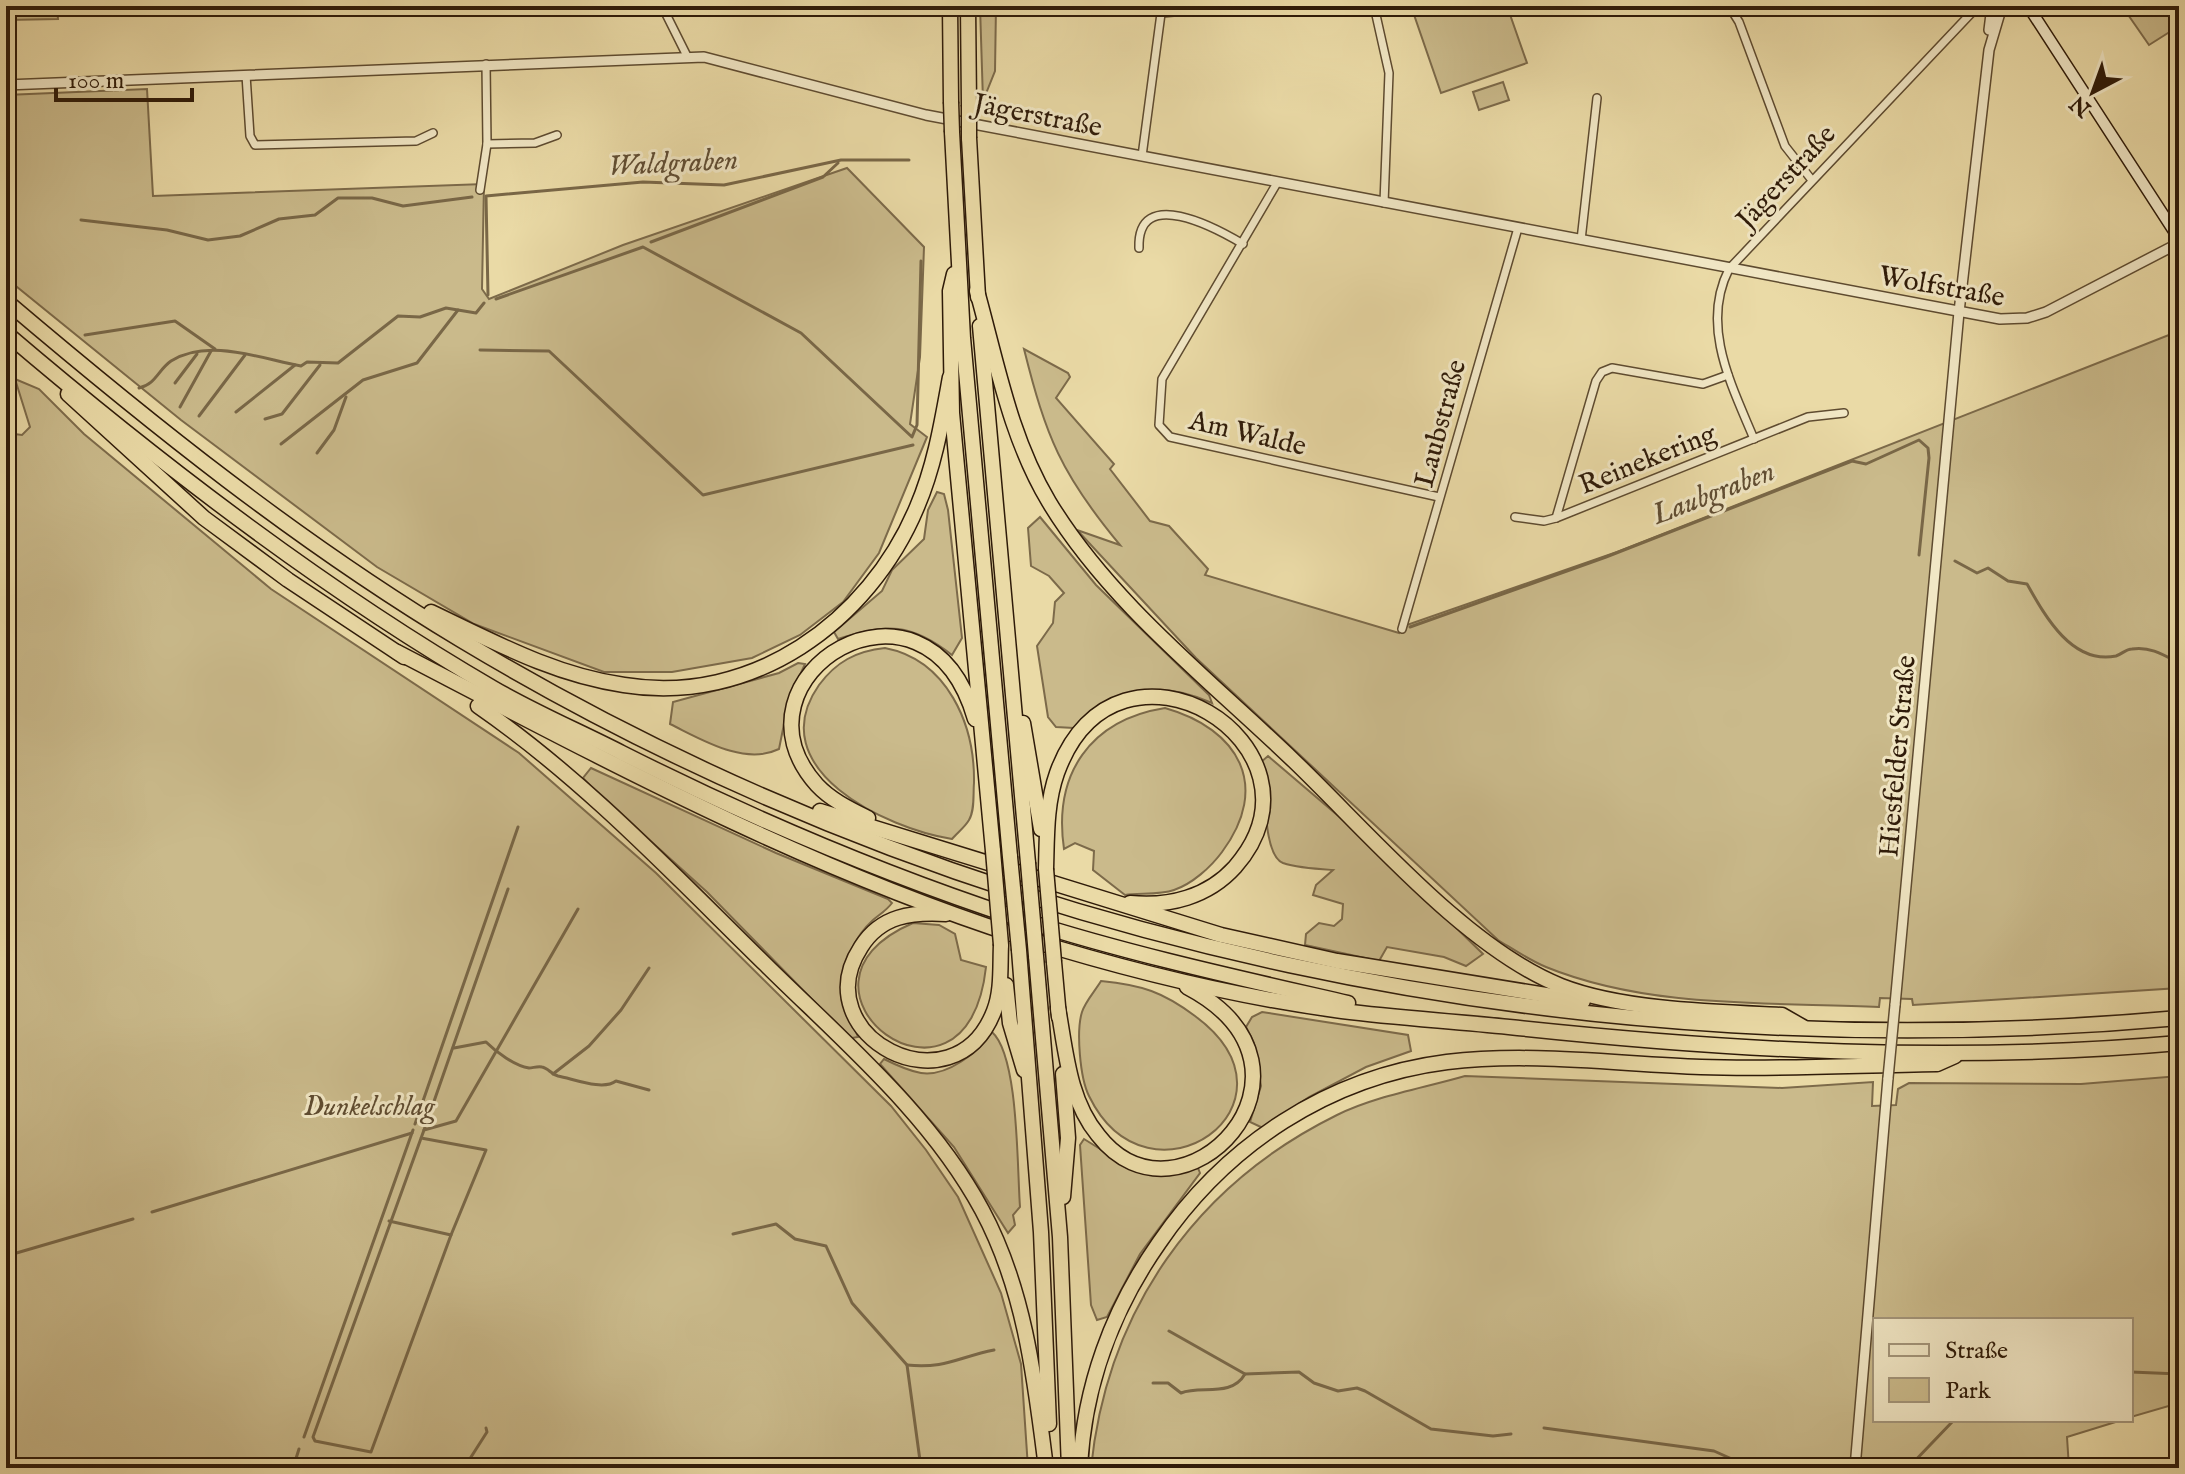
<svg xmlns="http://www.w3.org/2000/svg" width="2185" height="1474" viewBox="0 0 2185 1474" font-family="'IM FELL English',serif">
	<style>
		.green { fill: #caba8b; stroke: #7c6a4a; stroke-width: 2 }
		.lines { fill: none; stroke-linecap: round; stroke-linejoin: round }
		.stream { stroke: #796747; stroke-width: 3 }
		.minor-casing { stroke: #5e4b30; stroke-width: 10 }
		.tertiary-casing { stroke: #5e4b30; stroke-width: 12 }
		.secondary-casing { stroke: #2f1b09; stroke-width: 13 }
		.motorway-casing { stroke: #2f1b09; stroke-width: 17 }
		.minor { stroke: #f1e7c5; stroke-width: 7 }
		.tertiary { stroke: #f1e7c5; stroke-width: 9 }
		.secondary { stroke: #f1e7c5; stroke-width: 10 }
		.motorway { stroke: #eadaa6; stroke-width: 14 }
		.tertiary-bridge-casing { stroke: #5e4b30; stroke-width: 12; stroke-linecap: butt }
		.motorway-bridge-casing { stroke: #2f1b09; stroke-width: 17; stroke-linecap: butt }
		.tertiary-bridge { stroke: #f1e7c5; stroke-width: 9 }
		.motorway-bridge { stroke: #eadaa6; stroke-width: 14 }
		.labels { text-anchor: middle; stroke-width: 6; stroke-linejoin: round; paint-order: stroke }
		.street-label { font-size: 28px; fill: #2f1b09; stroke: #f1e7c5 }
		.park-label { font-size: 28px; font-style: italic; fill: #5e4b30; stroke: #f1e7c5 }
		.water-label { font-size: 30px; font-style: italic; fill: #604d33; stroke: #f1e7c5 }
	</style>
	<rect width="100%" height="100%" fill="#eadaa6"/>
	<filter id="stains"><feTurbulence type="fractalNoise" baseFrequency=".0025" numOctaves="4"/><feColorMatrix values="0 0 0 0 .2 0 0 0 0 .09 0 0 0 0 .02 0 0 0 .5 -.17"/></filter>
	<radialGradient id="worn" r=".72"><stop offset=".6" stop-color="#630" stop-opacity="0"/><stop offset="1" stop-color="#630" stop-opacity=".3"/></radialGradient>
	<!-- green -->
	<g class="green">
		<path d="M6,6H57L58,19L6,20Z"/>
		<path d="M980,6H996L995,71L983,101Z"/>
		<path d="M1411,6H1507L1527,63L1441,93Z"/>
		<path d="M2122,6H2179V26L2149,45Z"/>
		<path d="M1503,82L1509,100L1479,110L1473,92Z"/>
		<path d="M147,89L153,196L484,184L482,289L489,299L623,245L847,168L924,247L920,357L910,424L927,437L879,553L843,602L800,635L752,658L672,672H604L474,624L377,567L181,420L6,278V95Z"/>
		<path d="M2179,331V988L1913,1005L1912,999L1880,998L1879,1007C1769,1002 1649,1009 1546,967C1529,960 1513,949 1498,940L1196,658L1077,530L1120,545C1061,474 1046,437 1024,349L1068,373L1070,377L1056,398L1114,464L1110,469L1150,521L1169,526L1208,569L1205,575L1399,633L1401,627L1617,552Z"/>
		<path d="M15,379L39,389L84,434L271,589L519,753L656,873L891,1106L926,1150L958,1197L1001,1293L1021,1364L1028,1468H6V433L22,435L30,427Z"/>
		<path d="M937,492L944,494L948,510L962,638L952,655C911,623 888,623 838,639L834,632L882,591L892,570L924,539L928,510Z"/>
		<path d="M1040,517L1096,585L1209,695L1212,703C1158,678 1116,690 1074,728L1056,727L1048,717L1037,646L1053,623L1055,602L1064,593L1049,576L1031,566L1028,528Z"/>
		<path d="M885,648C947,660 975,724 974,783C973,794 975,810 969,820C965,827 957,833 952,839C887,829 760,769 819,685C836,662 856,651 885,648Z"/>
		<path d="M798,663L805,664L789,699L779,749C744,766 701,739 670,724L673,702L779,673Z"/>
		<path d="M1165,708C1239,729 1271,786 1222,852C1211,867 1192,884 1174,890C1160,895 1140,893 1125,895L1093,870L1094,851L1075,843L1064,849C1053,774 1090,720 1165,708Z"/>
		<path d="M1268,756L1363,837L1483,954L1466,966L1444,957L1387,947L1379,961L1305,945L1306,934L1319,923L1334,926L1342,919L1343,904L1313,895L1316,885L1333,870C1317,869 1298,868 1283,863C1262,855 1266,784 1261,762Z"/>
		<path d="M591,768L776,853L888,899L892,903C886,911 880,914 873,920C837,953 842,997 858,1037L852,1038L844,1032L707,892L593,789L583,778Z"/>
		<path d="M913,923L939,925L955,934L961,960L986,967C967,1142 763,987 913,923Z"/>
		<path d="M1101,981C1142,985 1163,992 1195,1016C1314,1104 1149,1219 1089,1096C1080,1078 1076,1031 1082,1012C1085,1002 1095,991 1101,981Z"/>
		<path d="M1262,1012L1408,1035L1411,1051L1366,1067L1309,1097L1263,1128L1250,1122L1261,1086L1254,1043L1246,1027L1252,1017Z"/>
		<path d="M992,1032C1019,1056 1017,1169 1020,1207L1013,1215L1015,1225L1008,1233L954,1147L880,1064L884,1059C896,1065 909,1071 921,1073C947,1077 979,1052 992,1032Z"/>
		<path d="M1465,1076L1782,1088L1873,1082L1872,1106L1896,1105L1898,1089L1909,1083L2081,1084L2179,1076V1403L2131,1417V1320H1875V1420H2122L2067,1437L2069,1468H1943L1941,1459L1930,1468H1091C1107,1311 1195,1185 1337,1115C1375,1096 1424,1088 1465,1076Z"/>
		<path d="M1084,1139L1131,1168L1160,1173L1198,1168L1200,1173L1140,1254L1107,1317L1097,1320L1091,1305L1080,1145Z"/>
	</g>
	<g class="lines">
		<!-- stream -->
		<g class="stream">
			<path d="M81,220L167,230L208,240L240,236L279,219L315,215L338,198H372L403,206L472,197"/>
			<path d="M651,242L823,177L838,163"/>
			<path d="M488,295L486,196L643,182L724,185L841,160H909"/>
			<path d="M496,299L643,247L801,333L912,437L917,425L921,261"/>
			<path d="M85,335L175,321L215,349"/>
			<path d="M480,350L549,351L703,495L913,445"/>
			<path d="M175,383L197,354"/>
			<path d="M139,388C156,384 158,370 171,361C208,338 259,358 301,366L307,362L338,363L398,316L420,317L446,308L476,313L484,303"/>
			<path d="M180,407L211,351"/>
			<path d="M236,412L295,365"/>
			<path d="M199,416L245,355"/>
			<path d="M265,419L282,414L320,365"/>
			<path d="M281,444L363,380L417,363L458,310"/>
			<path d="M317,453L334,430L346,397"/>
			<path d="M1955,561L1977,573L1988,568L2008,581L2027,584C2045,616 2072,665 2116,656C2122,654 2126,649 2132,649C2150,646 2164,655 2179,663"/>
			<path d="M1410,627L1606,557L1852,461L1866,464L1919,440L1928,448L1929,458L1919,555"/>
			<path d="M454,1048L486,1042C496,1052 515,1066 529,1068C533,1068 537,1066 542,1067C548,1068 551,1074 558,1076C574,1079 603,1091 616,1081L649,1090"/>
			<path d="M553,1074L589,1046L621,1010L649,968"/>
			<path d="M415,1124L518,827"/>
			<path d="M424,1130L508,889"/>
			<path d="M421,1138L486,1150L451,1235L371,1452L315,1441L313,1437L424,1130L456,1121L578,909"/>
			<path d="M152,1212L412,1133"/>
			<path d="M389,1221L451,1235"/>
			<path d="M733,1234L776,1224L795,1239L826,1246L852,1303L907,1365L921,1468"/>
			<path d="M6,1250L13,1254L133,1219"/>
			<path d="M1169,1331L1245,1374L1299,1372L1314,1383L1338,1391L1357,1388L1365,1391L1431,1429L1493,1436L1511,1434"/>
			<path d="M907,1365C945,1369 959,1357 994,1350"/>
			<path d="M2131,1372L2179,1374"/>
			<path d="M1153,1383H1168L1181,1393C1201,1385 1231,1398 1245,1374"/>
			<path d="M1544,1428L1714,1451L1752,1468"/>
			<path d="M304,1437L413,1130"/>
			<path d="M6,1456L10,1468"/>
			<path d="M293,1468L299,1449"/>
			<path d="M366,1468L368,1463"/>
			<path d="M464,1468L487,1432L486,1428"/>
			<path d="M1908,1468L1954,1420"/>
		</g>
		<!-- minor casing -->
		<g class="minor-casing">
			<g id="minor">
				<path d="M662,6L687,56"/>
				<path d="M1374,6L1389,73L1384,203"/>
				<path d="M1729,6L1739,22L1785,146L1811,179"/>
				<path d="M809,11L813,6"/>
				<path d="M1162,13L1243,6"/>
				<path d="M246,75L250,136L255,145L416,141L433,133"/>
				<path d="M487,144L535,143L557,135"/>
				<path d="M1142,156L1162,6"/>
				<path d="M1277,183L1162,379L1159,425L1170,437L1439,497"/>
				<path d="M480,190L487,144L486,64"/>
				<path d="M1581,240L1597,98"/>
				<path d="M1139,248C1137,185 1216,228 1243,244"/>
				<path d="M1754,439C1732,386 1700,326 1729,269L1978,6"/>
				<path d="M1515,517L1544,521L1556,518L1808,417L1844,413"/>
				<path d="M1556,518L1596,381L1602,372L1612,368L1703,384L1728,375"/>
				<path d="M1402,629L1518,228"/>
			</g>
		</g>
		<!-- tertiary casing -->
		<g class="tertiary-casing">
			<g id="tertiary">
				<path d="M1989,30L1992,6"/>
				<path d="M6,85L704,57L926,115L2000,319L2027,318L2046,312L2179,243"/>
				<path d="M1895,1005L1959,312L1989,50L2002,6"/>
				<path d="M1855,1468L1888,1078"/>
			</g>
		</g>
		<!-- secondary casing -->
		<g class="secondary-casing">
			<path id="secondary" d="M2028,6L2179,239"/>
		</g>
		<!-- motorway casing -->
		<g class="motorway-casing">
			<g id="motorway">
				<path d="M950,6L951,102"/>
				<path d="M968,6L969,105"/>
				<path d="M952,132L963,338L1010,857"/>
				<path d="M969,138L978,297"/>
				<path d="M954,274L950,291L952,413L993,851"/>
				<path d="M977,291C997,363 1010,437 1049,502C1110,603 1210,680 1294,761C1368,832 1466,948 1561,986C1622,1010 1716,1012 1782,1015L1803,1027"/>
				<path d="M6,301C151,424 298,542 461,640C975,949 1584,1072 2179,1018"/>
				<path d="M980,326L1028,863"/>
				<path d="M6,333C155,460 324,590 493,688C534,712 579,731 622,753C751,818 885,875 1023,920C1129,954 1239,978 1348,1003"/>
				<path d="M68,394L204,518L288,580L404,657"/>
				<path d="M431,612C494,642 554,675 624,685C752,706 869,622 917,507C935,465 942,421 950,377"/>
				<path d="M397,652C601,758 804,868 1024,938C1127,970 1235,997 1342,1011C1397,1018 1453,1021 1509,1027C1732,1051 1955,1063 2179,1043"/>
				<path d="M478,706C585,780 673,874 766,965C842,1040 931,1115 982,1210C1025,1290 1035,1380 1046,1468"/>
				<path d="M1023,723L1041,829"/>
				<path d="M820,811L1221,935L1337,961L1583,1001"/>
				<path d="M868,818C850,809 831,800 817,785C720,677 926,549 975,719"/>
				<path d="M1046,869C1047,837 1046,804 1057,773C1117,607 1341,746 1235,867C1208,897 1169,907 1130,903"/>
				<path d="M946,914C912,912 881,915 861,947C803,1036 954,1115 994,1011C1002,991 1000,966 1001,945"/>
				<path d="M1019,950L1041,1232L1049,1424"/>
				<path d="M1036,956L1060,1237L1069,1468"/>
				<path d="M1054,962L1059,1017"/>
				<path d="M1006,985L1010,1023L1024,1070"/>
				<path d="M1058,1008C1066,1052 1069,1100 1098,1135C1180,1241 1345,1070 1187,987"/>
				<path d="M1063,1074L1068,1138L1063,1197"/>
				<path d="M1080,1468C1084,1387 1112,1310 1159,1243C1226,1145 1328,1077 1447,1062C1530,1052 1618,1064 1701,1067C1780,1070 1859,1065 1937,1064L1955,1056"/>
			</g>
		</g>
		<!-- minor -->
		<use href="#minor" class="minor"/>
		<!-- tertiary -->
		<use href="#tertiary" class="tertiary"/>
		<!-- secondary -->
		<use href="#secondary" class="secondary"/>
		<!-- motorway -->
		<use href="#motorway" class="motorway"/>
		<!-- tertiary-bridge casing -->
		<g class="tertiary-bridge-casing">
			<path id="tertiary-bridge" d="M1888,1078L1895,1005"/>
		</g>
		<!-- motorway-bridge casing -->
		<g class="motorway-bridge-casing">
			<g id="motorway-bridge">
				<path d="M951,102L952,132"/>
				<path d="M969,105V138"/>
				<path d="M993,851L1001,945"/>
				<path d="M1010,857L1019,950"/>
				<path d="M1028,863L1036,956"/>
				<path d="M1046,869L1054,962"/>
			</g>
		</g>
		<!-- tertiary-bridge -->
		<use href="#tertiary-bridge" class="tertiary-bridge"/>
		<!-- motorway-bridge -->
		<use href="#motorway-bridge" class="motorway-bridge"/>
	</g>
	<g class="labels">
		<!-- street labels -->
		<g class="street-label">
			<text transform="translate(1038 114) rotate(11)" y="10">Jägerstraße</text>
			<text transform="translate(1785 176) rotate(-47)" y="10">Jägerstraße</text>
			<text transform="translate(1942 285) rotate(10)" y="10">Wolfstraße</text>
			<text transform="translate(1439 423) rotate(-75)" y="10">Laubstraße</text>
			<text transform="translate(1248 432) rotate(13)" y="10">Am Walde</text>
			<text transform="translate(1647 458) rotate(-22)" y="10">Reinekering</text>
			<text transform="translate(1896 756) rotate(-85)" y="10">Hiesfelder Straße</text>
		</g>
		<!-- park labels -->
		<g class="park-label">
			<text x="369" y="1115">Dunkelschlag</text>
		</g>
		<!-- water labels -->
		<g class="water-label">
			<text transform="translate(673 162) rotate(-3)" y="10">Waldgraben</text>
			<text transform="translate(1713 492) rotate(-21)" y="10">Laubgraben</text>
		</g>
	</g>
	<!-- margin -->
	<rect width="2185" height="1474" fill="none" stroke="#eadaa6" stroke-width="32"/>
	<rect x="8" y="8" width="2169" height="1458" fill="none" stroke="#2f1b09" stroke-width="4"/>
	<rect x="16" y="16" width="2153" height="1442" fill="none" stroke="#2f1b09" stroke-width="2"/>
	<!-- legend -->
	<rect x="1873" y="1318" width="260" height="104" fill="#f1e7c5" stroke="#a3957a" stroke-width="2"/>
	<rect x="1889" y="1344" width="40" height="12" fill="#f1e7c5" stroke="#a3957a" stroke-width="2"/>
	<text x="1945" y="1358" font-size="24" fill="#2f1b09">Straße</text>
	<rect x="1889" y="1378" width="40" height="24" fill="#caba8b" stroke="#a3957a" stroke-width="2"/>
	<text x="1945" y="1398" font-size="24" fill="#2f1b09">Park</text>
	<!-- north arrow -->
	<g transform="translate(2093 92) rotate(221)" stroke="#f1e7c5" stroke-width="6" paint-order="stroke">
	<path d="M0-6L14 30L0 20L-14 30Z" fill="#2f1b09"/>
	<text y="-12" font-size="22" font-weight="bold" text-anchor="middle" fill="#2f1b09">N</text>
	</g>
	<!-- scale -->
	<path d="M56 88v12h136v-12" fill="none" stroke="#2f1b09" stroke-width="4"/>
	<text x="68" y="88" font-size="24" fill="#2f1b09" stroke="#f1e7c5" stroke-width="6" paint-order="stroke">100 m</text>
	<rect width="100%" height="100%" filter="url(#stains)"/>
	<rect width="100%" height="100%" fill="url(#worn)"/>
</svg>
